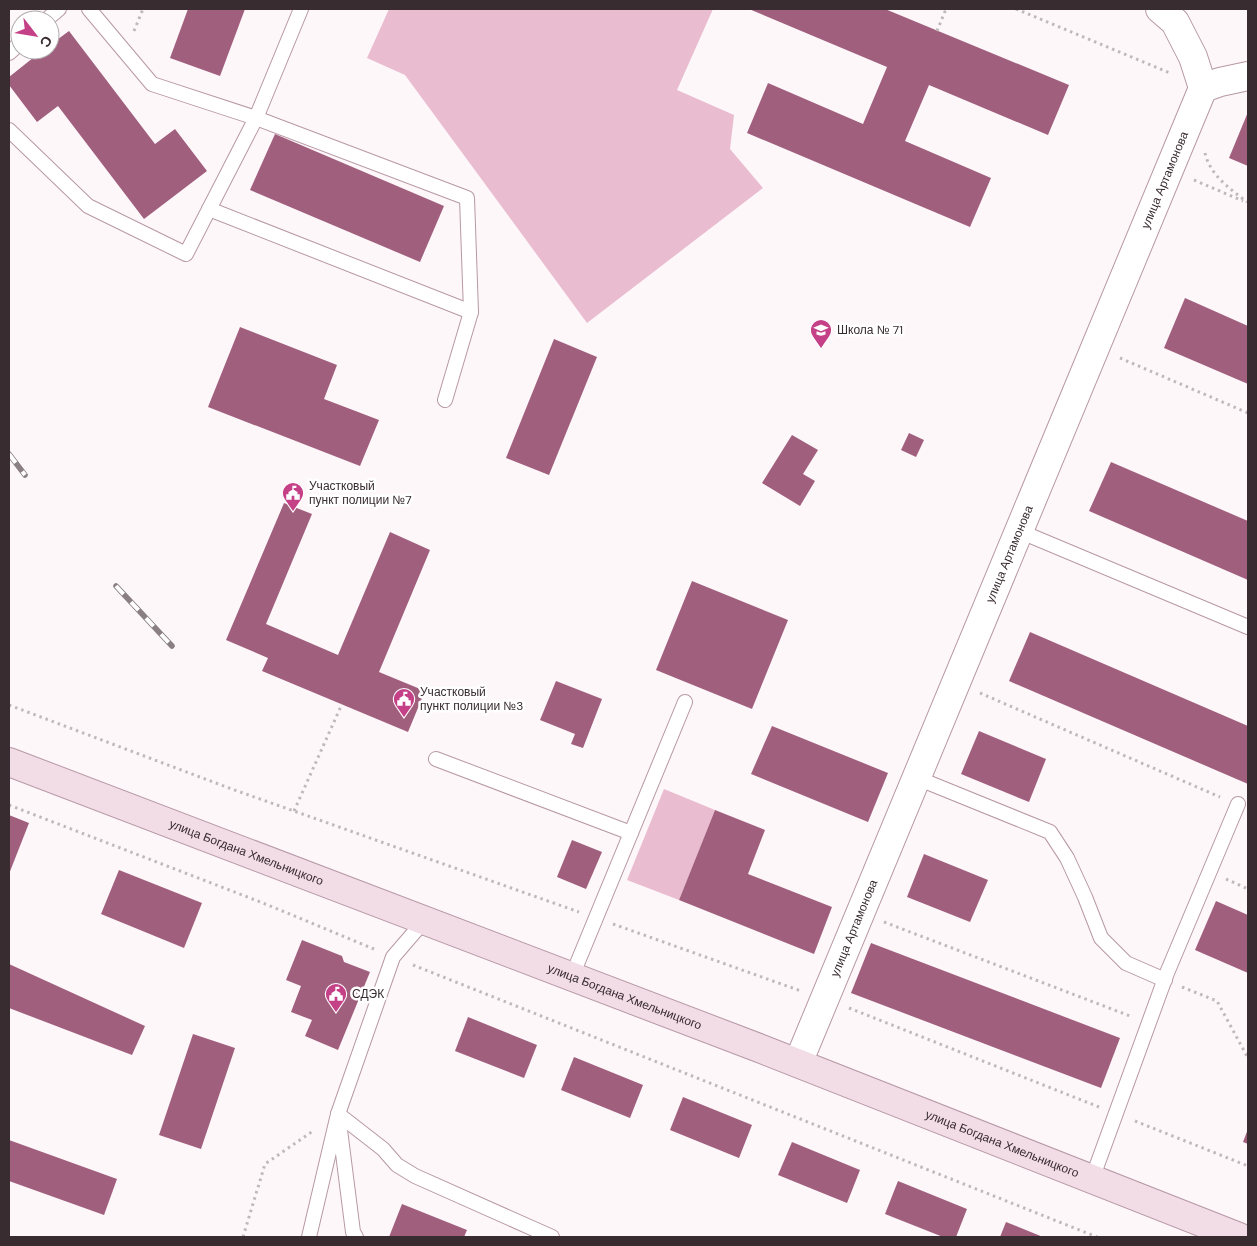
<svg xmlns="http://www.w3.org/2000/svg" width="1257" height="1246" viewBox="0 0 1257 1246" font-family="'DM Sans',sans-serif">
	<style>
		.green { fill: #eabcd0 }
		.building { fill: #a15f7e }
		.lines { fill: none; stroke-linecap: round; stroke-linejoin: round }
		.lane-casing { stroke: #b798a5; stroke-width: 16 }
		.street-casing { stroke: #b798a5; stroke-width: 30 }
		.secondary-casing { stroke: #b798a5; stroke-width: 30 }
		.path { stroke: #c1b8bc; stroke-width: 3; stroke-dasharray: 2.5 4; stroke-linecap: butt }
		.lane { stroke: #fff; stroke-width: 14 }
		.street { stroke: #fff; stroke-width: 28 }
		.secondary { stroke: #f2dce6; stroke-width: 28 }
		.rail-casing { stroke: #8a8084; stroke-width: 5.5 }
		.rail { stroke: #fff; stroke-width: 4; stroke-dasharray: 11; stroke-linecap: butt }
		.labels { text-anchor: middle; stroke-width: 5; stroke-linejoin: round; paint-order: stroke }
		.street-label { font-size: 12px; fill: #382c31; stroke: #fff }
		.poi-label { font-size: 12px; fill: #382c31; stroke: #fff; text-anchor: start }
	</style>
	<rect width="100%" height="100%" fill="#fef7fa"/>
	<!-- green -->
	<g class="green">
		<path d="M389,9H713L677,90L734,115L730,149L763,188L587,323L405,75L367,58Z"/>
		<path d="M664,789L715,810L679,900L627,880Z"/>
	</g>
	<!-- building -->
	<g class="building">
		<path d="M188,9H245L220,76L170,58Z"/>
		<path d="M749,9H885L1069,85L1048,135L929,85L905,141L991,178L970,227L747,133L768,83L863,124L887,67Z"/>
		<path d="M69,31L155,144L175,129L207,171L144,219L58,106L37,122L9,85V77L43,50H50V45Z"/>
		<path d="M1248,112V166L1229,158Z"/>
		<path d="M275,134L444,206L420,262L250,190Z"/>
		<path d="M1185,298L1248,326V384L1164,348Z"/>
		<path d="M240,327L337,365L324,399L379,420L360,466L208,407Z"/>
		<path d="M554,339L597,357L549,475L506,458Z"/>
		<path d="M909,433L924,440L916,457L901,450Z"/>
		<path d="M792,435L818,450L803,474L815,481L800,506L762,483Z"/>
		<path d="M1111,462L1248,521V580L1089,511Z"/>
		<path d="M284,503L312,514L266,624L338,655L390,532L430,550L379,672L425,691L408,732L262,671L268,658L226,640Z"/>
		<path d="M692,581L788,620L752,709L656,670Z"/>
		<path d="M1030,632L1248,726V784L1009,681Z"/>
		<path d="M556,681L602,699L583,748L571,744L575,734L540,720Z"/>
		<path d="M772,726L888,773L868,822L751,774Z"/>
		<path d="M979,731L1046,759L1029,802L961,774Z"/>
		<path d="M715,810L765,830L748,874L832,907L814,954L679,900Z"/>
		<path d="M9,815L29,823L9,874Z"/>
		<path d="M572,840L602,852L586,889L557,877Z"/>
		<path d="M924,854L988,880L970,922L907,897Z"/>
		<path d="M119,870L202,903L184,948L101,914Z"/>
		<path d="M1216,901L1248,915V973L1195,950Z"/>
		<path d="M302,940L342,956L344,962L370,972L338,1050L305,1036L312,1020L291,1012L301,986L286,980Z"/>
		<path d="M871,943L1120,1038L1101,1088L851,993Z"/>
		<path d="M9,964L145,1026L132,1055L9,1008Z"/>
		<path d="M468,1017L537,1045L524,1078L455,1051Z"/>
		<path d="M193,1034L235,1048L201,1149L159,1135Z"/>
		<path d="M574,1057L643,1085L630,1118L561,1090Z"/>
		<path d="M683,1097L752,1125L739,1158L670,1130Z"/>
		<path d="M1248,1129V1144L1243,1142Z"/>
		<path d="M9,1140L117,1179L104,1215L9,1181Z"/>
		<path d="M792,1142L860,1170L847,1203L778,1175Z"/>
		<path d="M898,1181L967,1209L956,1237H943L885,1214Z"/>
		<path d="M402,1204L467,1230L464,1237H389Z"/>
		<path d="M1006,1222L1043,1237H1000Z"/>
	</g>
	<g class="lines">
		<!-- lane casing -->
		<g class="lane-casing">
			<g id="lane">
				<path d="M89,9L152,84L256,118L467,198L471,312L445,400"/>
				<path d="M46,20L59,9"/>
				<path d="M9,53L20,43"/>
				<path d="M9,130L88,206L186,254L256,118L301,9"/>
				<path d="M209,209L471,312"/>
				<path d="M1019,531L1248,627"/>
				<path d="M436,759L631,833"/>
				<path d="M917,778L1050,832L1067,858L1085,897L1101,938L1126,963L1165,980"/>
				<path d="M572,976L685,702"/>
				<path d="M338,1114L383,1149L397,1165L415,1176L552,1237"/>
				<path d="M339,1122L353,1232L356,1237"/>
				<path d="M1092,1179L1167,973L1238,804"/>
				<path d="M309,1237L338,1114L393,957L424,921"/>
			</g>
		</g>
		<!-- street casing -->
		<g class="street-casing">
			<g id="street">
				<path d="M1160,9L1175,22L1193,57L1203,88"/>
				<path id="s1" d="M798,1063L1203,88L1220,82L1248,76"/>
			</g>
		</g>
		<!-- secondary casing -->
		<g class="secondary-casing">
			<g id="secondary">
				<path id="s2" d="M9,762L759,1048L1239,1237"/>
			</g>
		</g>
		<!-- path -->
		<g class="path">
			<path d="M1016,9L1170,73"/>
			<path d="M134,31L143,9"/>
			<path d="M937,31L946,9"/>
			<path d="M1205,153C1210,175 1229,188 1247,202"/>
			<path d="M1194,180L1243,201"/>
			<path d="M1120,358L1248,413"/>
			<path d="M980,693L1220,797"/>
			<path d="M9,705L229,788L579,912"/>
			<path d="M9,805L263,903L374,949"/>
			<path d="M294,811L342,704"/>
			<path d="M1226,879L1248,889"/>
			<path d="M884,922L1130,1016"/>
			<path d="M613,924L801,991"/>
			<path d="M413,965L1097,1237"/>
			<path d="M1182,987L1217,1001L1248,1058"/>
			<path d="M849,1008L1099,1107"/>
			<path d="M1135,1121L1248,1166"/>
			<path d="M243,1237L265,1164L313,1131"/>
		</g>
		<!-- lane -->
		<use href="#lane" class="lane"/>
		<!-- street -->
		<use href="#street" class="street"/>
		<!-- secondary -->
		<use href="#secondary" class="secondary"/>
		<!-- rail casing -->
		<g class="rail-casing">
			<g id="rail">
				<path d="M9,454L25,475"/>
				<path d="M116,586L172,646"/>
			</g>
		</g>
		<!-- rail -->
		<use href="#rail" class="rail"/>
	</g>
	<!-- icons -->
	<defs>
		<g id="school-pin" transform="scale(1.125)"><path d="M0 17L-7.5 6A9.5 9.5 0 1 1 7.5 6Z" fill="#c44187" stroke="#fff"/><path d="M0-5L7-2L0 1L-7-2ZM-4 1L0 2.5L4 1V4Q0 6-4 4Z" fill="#fff"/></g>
		<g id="civic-pin" transform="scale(1.125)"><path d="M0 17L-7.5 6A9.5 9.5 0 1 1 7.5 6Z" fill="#c44187" stroke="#fff"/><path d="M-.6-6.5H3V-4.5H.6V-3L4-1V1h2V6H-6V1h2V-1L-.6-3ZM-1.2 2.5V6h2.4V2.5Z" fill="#fff"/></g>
	</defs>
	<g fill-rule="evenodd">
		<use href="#school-pin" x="821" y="330"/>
		<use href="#civic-pin" x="293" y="493"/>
		<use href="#civic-pin" x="404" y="699"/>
		<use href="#civic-pin" x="336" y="994"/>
	</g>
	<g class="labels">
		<!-- street labels -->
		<g class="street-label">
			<text dy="4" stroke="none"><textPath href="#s1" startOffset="956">улица Артамонова</textPath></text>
			<text dy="4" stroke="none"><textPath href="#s1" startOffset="551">улица Артамонова</textPath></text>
			<text dy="4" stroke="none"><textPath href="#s2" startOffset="254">улица Богдана Хмельницкого</textPath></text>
			<text dy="4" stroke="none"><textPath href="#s1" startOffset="146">улица Артамонова</textPath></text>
			<text dy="4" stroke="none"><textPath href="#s2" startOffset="659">улица Богдана Хмельницкого</textPath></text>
			<text dy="4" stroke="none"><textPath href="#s2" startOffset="1064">улица Богдана Хмельницкого</textPath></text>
		</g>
		<!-- poi labels -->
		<g class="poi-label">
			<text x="837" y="334">Школа № 71</text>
			<text x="309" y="490">Участковый<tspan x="309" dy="14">пункт полиции №7</tspan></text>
			<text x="420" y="696">Участковый<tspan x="420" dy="14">пункт полиции №3</tspan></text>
			<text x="352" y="998">СДЭК</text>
		</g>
	</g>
	<!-- border -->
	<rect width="1257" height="1246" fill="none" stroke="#382c31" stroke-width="20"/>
	<!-- north arrow -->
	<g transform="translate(35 35) rotate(121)"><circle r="24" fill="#ffffff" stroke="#afabad"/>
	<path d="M0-4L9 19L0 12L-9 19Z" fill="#c44187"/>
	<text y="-8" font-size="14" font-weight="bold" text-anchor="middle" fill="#382c31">С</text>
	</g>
</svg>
